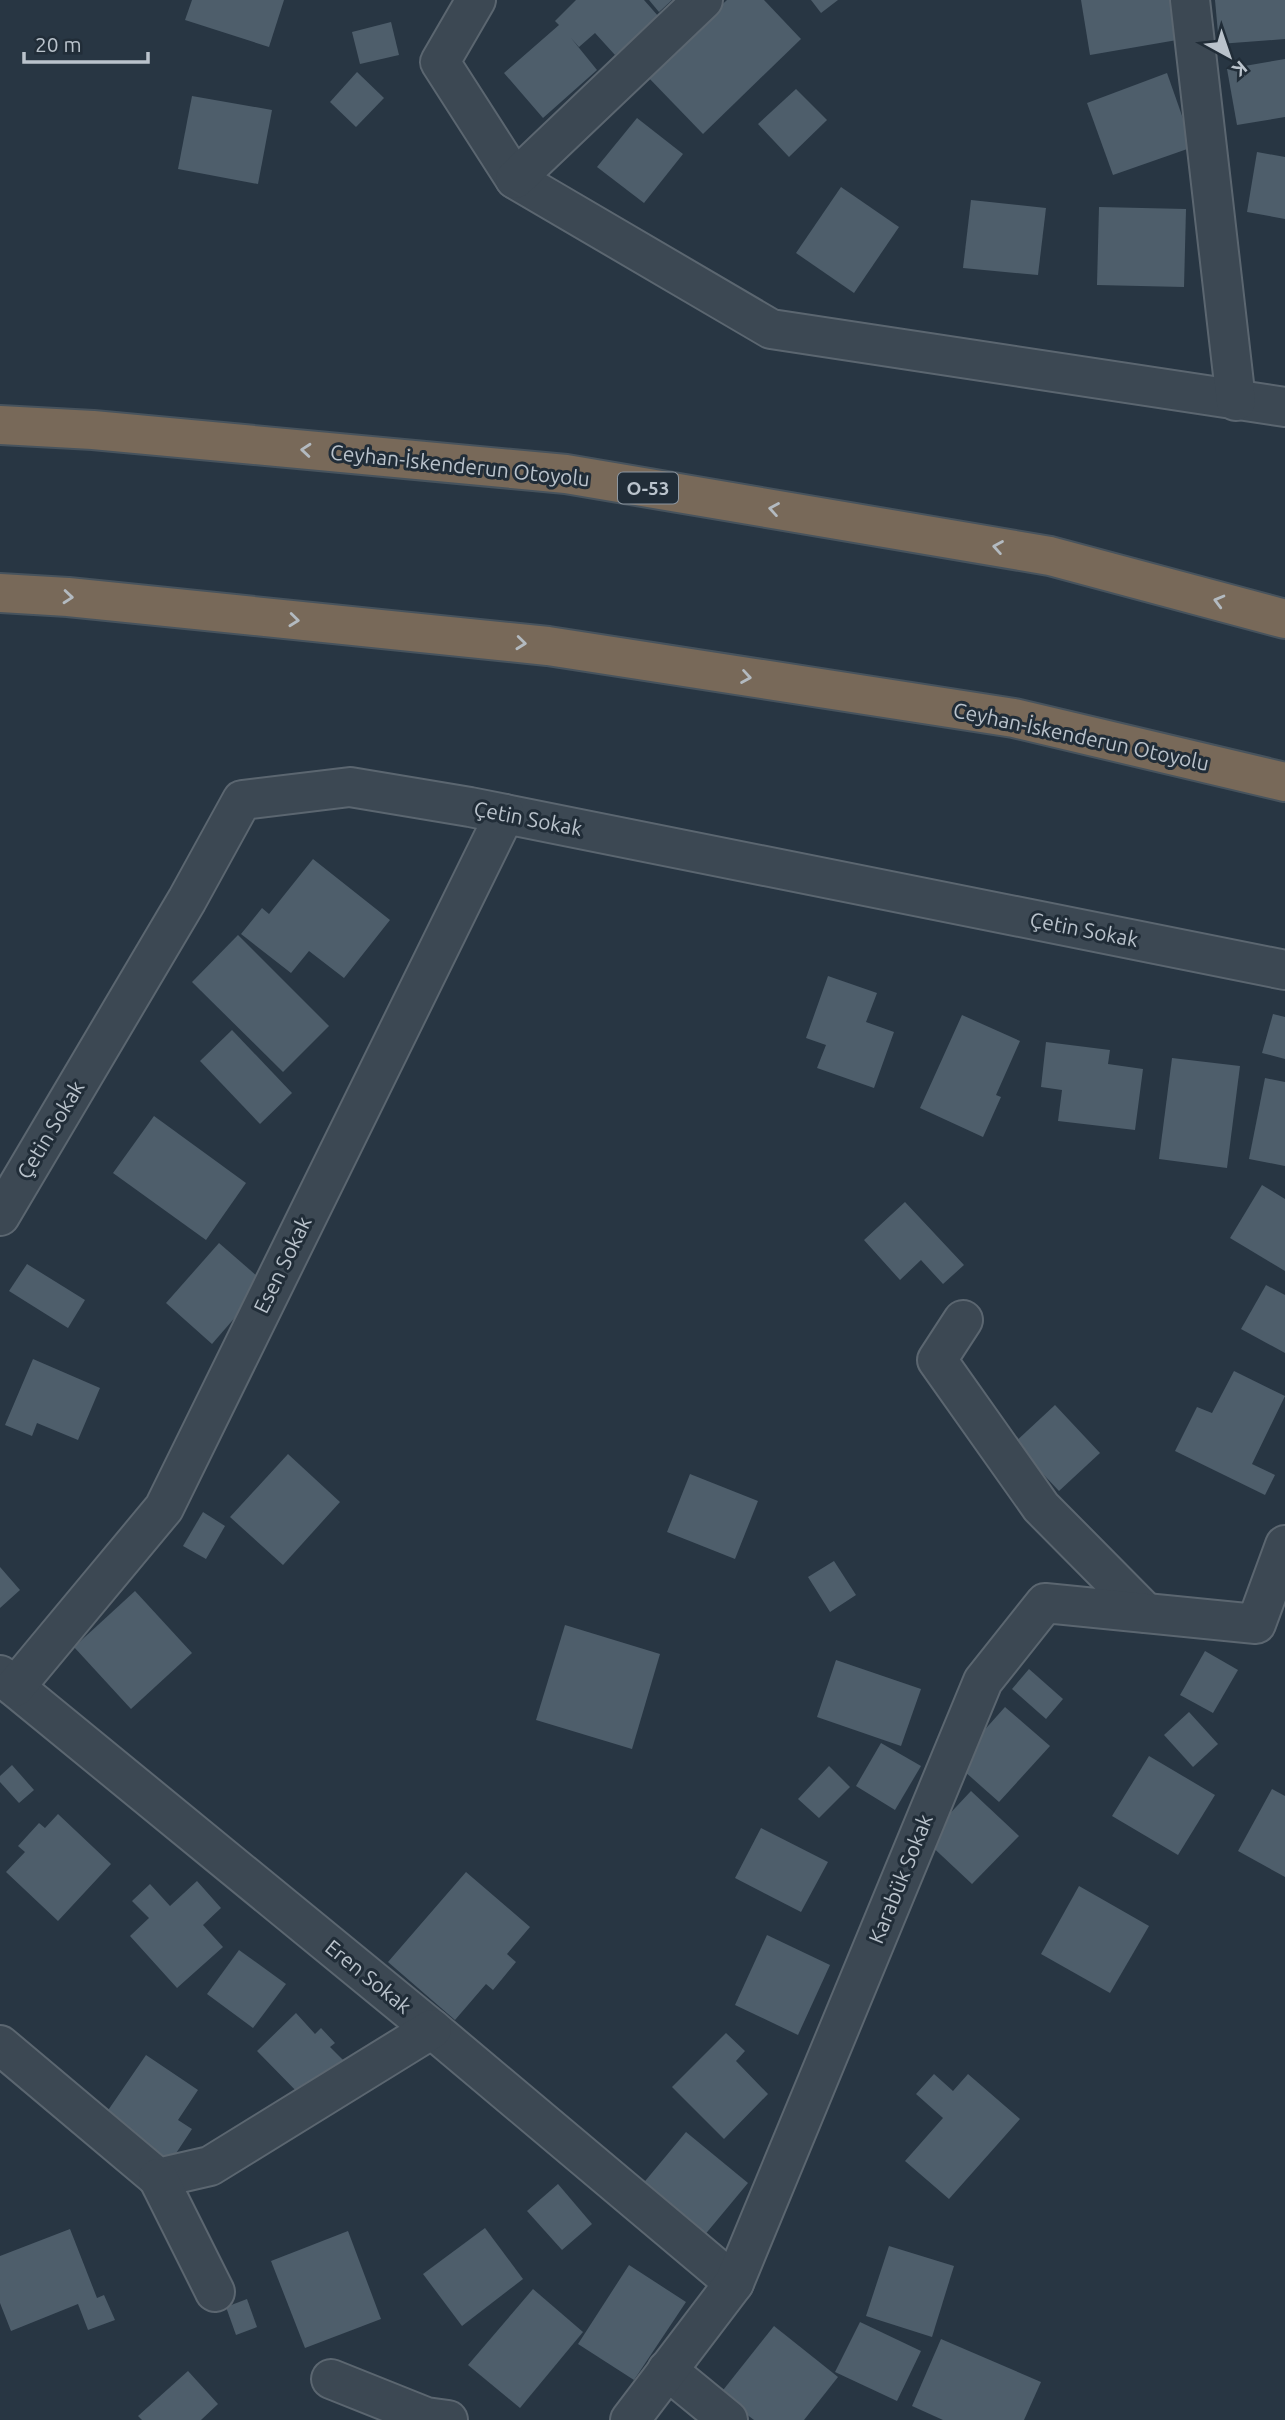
<svg xmlns="http://www.w3.org/2000/svg" width="1285" height="2420" viewBox="0 0 1285 2420" font-family="Ubuntu,sans-serif">
	<style>
		.building { fill: #4e5e6b }
		.lines { fill: none; stroke-linecap: round; stroke-linejoin: round }
		.minor-casing { stroke: #5b6670; stroke-width: 42 }
		.highway-casing { stroke: #47535d; stroke-width: 42 }
		.minor { stroke: #3c4853; stroke-width: 38 }
		.highway { stroke: #786959; stroke-width: 38 }
		.oneway { stroke: #b3bac0 }
		.labels { text-anchor: middle; stroke-width: 6; stroke-linejoin: round; paint-order: stroke }
		.shield { fill: #212d38; stroke: #8c96a0; stroke-width: 2 }
		.shield-label { font-size: 19px; font-weight: bold; fill: #bac3cc }
		.street-label { font-size: 21px; fill: #bac3cc; stroke: #212d38 }
	</style>
	<rect width="100%" height="100%" fill="#283643"/>
	<!-- building -->
	<g class="building">
		<path d="M192,0H284L269,47L185,20Z"/>
		<path d="M576,0H644L659,17L615,55L595,33L579,47L571,38L597,70L543,118L504,73L559,25L555,21Z"/>
		<path d="M649,0H672L659,12Z"/>
		<path d="M727,0H764L801,39L703,134L646,75Z"/>
		<path d="M811,0H838L821,13Z"/>
		<path d="M1081,0H1170L1177,40L1090,55Z"/>
		<path d="M1215,0H1285V39L1219,44Z"/>
		<path d="M391,22L399,55L360,64L352,32Z"/>
		<path d="M1285,59V117L1237,125L1227,69Z"/>
		<path d="M357,72L384,98L356,127L330,102Z"/>
		<path d="M1167,73L1193,147L1113,175L1087,103Z"/>
		<path d="M796,89L827,120L789,157L758,124Z"/>
		<path d="M192,96L272,110L258,184L178,169Z"/>
		<path d="M637,118L683,154L644,203L597,167Z"/>
		<path d="M1257,152L1285,157V219L1247,212Z"/>
		<path d="M841,187L899,227L854,293L796,253Z"/>
		<path d="M971,200L1046,208L1038,275L963,268Z"/>
		<path d="M1099,207L1186,209L1184,287L1097,285Z"/>
		<path d="M313,859L390,920L344,978L309,951L291,973L241,934L262,908L269,914Z"/>
		<path d="M238,935L329,1026L283,1072L192,982Z"/>
		<path d="M828,976L877,993L866,1022L894,1032L874,1088L817,1068L826,1045L806,1038Z"/>
		<path d="M1273,1014L1285,1017V1059L1262,1053Z"/>
		<path d="M962,1015L1020,1041L996,1095L1001,1097L983,1137L920,1108Z"/>
		<path d="M232,1030L292,1093L260,1124L200,1061Z"/>
		<path d="M1046,1042L1110,1050L1108,1064L1143,1069L1135,1130L1058,1121L1062,1090L1041,1087Z"/>
		<path d="M1172,1058L1240,1066L1227,1168L1159,1159Z"/>
		<path d="M1265,1078L1285,1082V1166L1249,1159Z"/>
		<path d="M154,1116L246,1183L206,1240L113,1173Z"/>
		<path d="M1262,1185L1285,1199V1271L1230,1238Z"/>
		<path d="M905,1202L964,1265L943,1284L921,1260L900,1280L864,1240Z"/>
		<path d="M219,1243L265,1283L212,1344L166,1303Z"/>
		<path d="M27,1264L85,1300L68,1328L9,1291Z"/>
		<path d="M1266,1285L1285,1295V1353L1241,1329Z"/>
		<path d="M33,1359L100,1388L78,1440L37,1423L32,1436L5,1425Z"/>
		<path d="M1234,1371L1285,1396L1252,1464L1275,1475L1265,1495L1175,1451L1197,1407L1212,1413Z"/>
		<path d="M1055,1405L1100,1453L1059,1491L1014,1443Z"/>
		<path d="M288,1454L340,1502L283,1565L230,1517Z"/>
		<path d="M690,1474L758,1501L735,1559L667,1532Z"/>
		<path d="M203,1512L225,1526L206,1559L183,1546Z"/>
		<path d="M834,1561L856,1595L830,1612L808,1577Z"/>
		<path d="M0,1567L20,1590L0,1608Z"/>
		<path d="M135,1591L192,1653L131,1709L74,1647Z"/>
		<path d="M565,1625L660,1654L632,1749L536,1720Z"/>
		<path d="M1205,1651L1238,1670L1213,1713L1180,1695Z"/>
		<path d="M836,1660L921,1689L901,1746L817,1717Z"/>
		<path d="M1029,1669L1063,1699L1046,1719L1012,1689Z"/>
		<path d="M1005,1707L1050,1746L999,1802L955,1763Z"/>
		<path d="M1189,1712L1218,1744L1193,1767L1164,1735Z"/>
		<path d="M881,1743L921,1766L895,1810L856,1786Z"/>
		<path d="M1149,1756L1215,1795L1178,1855L1112,1816Z"/>
		<path d="M12,1765L34,1790L19,1803L0,1782V1776Z"/>
		<path d="M829,1766L850,1787L819,1818L798,1799Z"/>
		<path d="M1272,1789L1285,1796V1877L1238,1851Z"/>
		<path d="M971,1791L1019,1836L972,1884L925,1840Z"/>
		<path d="M58,1814L111,1864L58,1921L6,1872L25,1852L18,1846L39,1823L45,1828Z"/>
		<path d="M761,1828L828,1862L801,1912L735,1878Z"/>
		<path d="M466,1872L530,1927L507,1954L516,1962L493,1990L486,1984L455,2020L388,1962Z"/>
		<path d="M197,1881L221,1908L203,1925L223,1947L177,1988L130,1936L149,1918L132,1901L150,1884L170,1906Z"/>
		<path d="M1079,1886L1149,1926L1110,1993L1041,1954Z"/>
		<path d="M767,1935L830,1965L798,2035L735,2005Z"/>
		<path d="M239,1950L286,1984L253,2028L207,1994Z"/>
		<path d="M296,2013L315,2034L321,2028L335,2043L330,2047L346,2063L306,2101L257,2051Z"/>
		<path d="M726,2033L745,2051L736,2061L768,2094L724,2139L672,2087Z"/>
		<path d="M146,2055L198,2090L178,2120L192,2129L167,2167L100,2122Z"/>
		<path d="M934,2074L953,2091L968,2074L1020,2119L949,2199L905,2161L943,2118L916,2094Z"/>
		<path d="M686,2132L748,2183L703,2237L641,2186Z"/>
		<path d="M558,2184L592,2224L562,2250L527,2211Z"/>
		<path d="M485,2228L523,2279L462,2326L423,2274Z"/>
		<path d="M70,2229L97,2298L104,2295L115,2320L88,2330L78,2304L11,2331L0,2303V2256Z"/>
		<path d="M348,2231L381,2319L305,2348L271,2261Z"/>
		<path d="M889,2246L954,2266L932,2337L866,2316Z"/>
		<path d="M629,2265L686,2302L634,2380L578,2344Z"/>
		<path d="M533,2289L583,2332L520,2408L468,2365Z"/>
		<path d="M247,2299L257,2327L236,2335L226,2307Z"/>
		<path d="M860,2322L921,2351L897,2401L835,2372Z"/>
		<path d="M774,2326L838,2377L804,2420H754L720,2394Z"/>
		<path d="M941,2339L1041,2382L1024,2420H943L912,2406Z"/>
		<path d="M188,2371L218,2404L201,2420H142L138,2416Z"/>
	</g>
	<g class="lines">
		<!-- minor casing -->
		<g class="minor-casing">
			<g id="minor">
				<path d="M476,0L440,62L515,179L771,329L1285,407"/>
				<path d="M1190,0L1236,401"/>
				<path d="M515,179L703,0"/>
				<path d="M0,1216L187,900L242,800L350,787L470,807L1285,970"/>
				<path d="M963,1320L937,1360L1041,1507L1146,1613"/>
				<path d="M0,1675L432,2029L734,2283"/>
				<path d="M15,1687L164,1508L505,814"/>
				<path d="M0,2045L158,2178L210,2166L432,2029"/>
				<path d="M158,2178L215,2292"/>
				<path d="M667,2370L728,2420"/>
				<path d="M331,2379L426,2417L448,2420"/>
				<path d="M630,2420L734,2283L983,1681L1045,1603L1256,1624L1285,1545"/>
			</g>
		</g>
		<!-- highway casing -->
		<g class="highway-casing">
			<g id="highway">
				<path d="M0,425L93,430L566,474L1050,556L1285,619"/>
				<path d="M0,593L68,597L548,646L1014,718L1285,782"/>
			</g>
		</g>
		<!-- minor -->
		<use href="#minor" class="minor"/>
		<!-- highway -->
		<use href="#highway" class="highway"/>
	</g>
	<!-- one-way arrows -->
	<defs><path id="oneway-chevron" d="M-2-3.5L2.5 0L-2 3.5" fill="none" stroke-width="1.6" stroke-linecap="round" stroke-linejoin="round" transform="scale(1.75)"/></defs>
	<g class="oneway">
		<use href="#oneway-chevron" transform="translate(306 450) rotate(-175)"/>
		<use href="#oneway-chevron" transform="translate(774 509) rotate(-170)"/>
		<use href="#oneway-chevron" transform="translate(998 547) rotate(-170)"/>
		<use href="#oneway-chevron" transform="translate(68 597) rotate(5)"/>
		<use href="#oneway-chevron" transform="translate(1219 601) rotate(-165)"/>
		<use href="#oneway-chevron" transform="translate(294 620) rotate(6)"/>
		<use href="#oneway-chevron" transform="translate(521 643) rotate(6)"/>
		<use href="#oneway-chevron" transform="translate(746 677) rotate(9)"/>
	</g>
	<g class="labels">
		<!-- shield labels -->
		<rect class="shield" x="618" y="472.5" width="60" height="31" rx="5"/>
		<g class="shield-label">
			<text x="648" y="495">O-53</text>
		</g>
		<!-- street labels -->
		<g class="street-label">
			<text transform="translate(460 466) rotate(6)" y="7">Ceyhan-İskenderun Otoyolu</text>
			<text transform="translate(1081 737) rotate(12)" y="7">Ceyhan-İskenderun Otoyolu</text>
			<text transform="translate(528 819) rotate(11)" y="7">Çetin Sokak</text>
			<text transform="translate(1084 930) rotate(11)" y="7">Çetin Sokak</text>
			<text transform="translate(51 1130) rotate(-59)" y="7">Çetin Sokak</text>
			<text transform="translate(283 1265) rotate(-64)" y="7">Esen Sokak</text>
			<text transform="translate(901 1879) rotate(-68)" y="7">Karabük Sokak</text>
			<text transform="translate(368 1977) rotate(39)" y="7">Eren Sokak</text>
		</g>
	</g>
	<!-- north arrow -->
	<g transform="translate(1229 56) rotate(140)" stroke="#212d38" stroke-width="5" paint-order="stroke">
	<path d="M0-5L12 26L0 18L-12 26Z" fill="#bac3cc"/>
	<text y="-10" font-size="19" font-weight="bold" text-anchor="middle" fill="#bac3cc">K</text>
	</g>
	<!-- scale -->
	<path d="M24 52v10h124v-10" fill="none" stroke="#bac3cc" stroke-width="3.5"/>
	<text x="35" y="52" font-size="21" fill="#bac3cc" stroke="#212d38" stroke-width="5" paint-order="stroke">20 m</text>
</svg>
